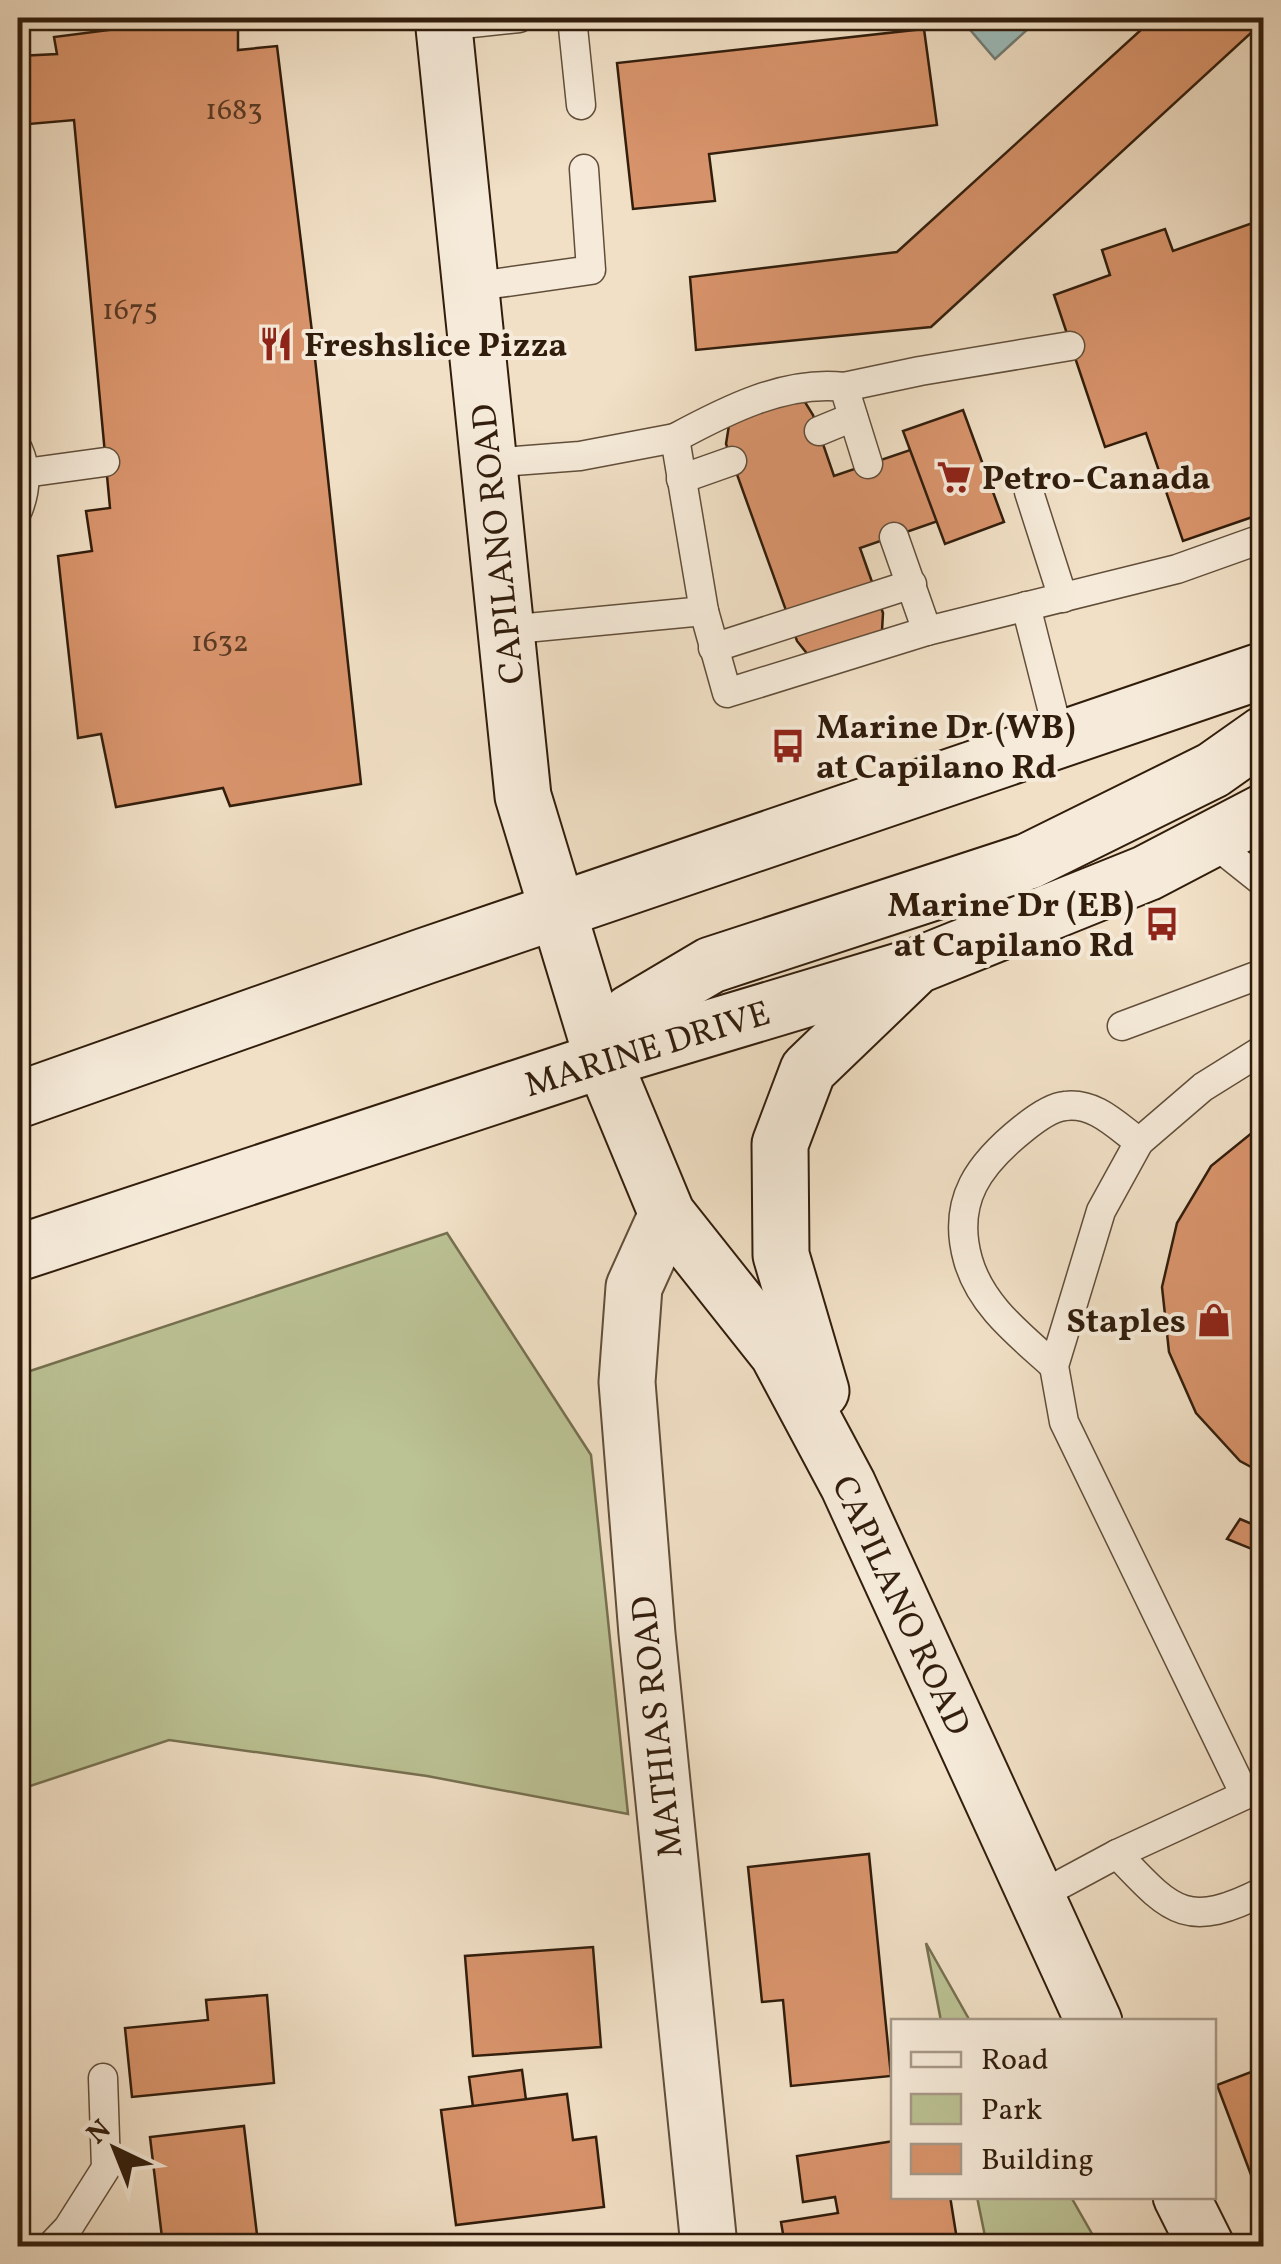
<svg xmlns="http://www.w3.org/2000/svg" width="1281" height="2264" viewBox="0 0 1281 2264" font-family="Vollkorn,serif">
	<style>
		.green { fill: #bbc294; stroke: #767050; stroke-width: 2.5 }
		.water { fill: #9cbcbb; stroke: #717c75; stroke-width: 2.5 }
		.building { fill: #d9946c; stroke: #311d0c; stroke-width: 2.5 }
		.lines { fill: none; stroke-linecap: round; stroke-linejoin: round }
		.lane-casing { stroke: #614e3a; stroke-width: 31 }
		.street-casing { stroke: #614e3a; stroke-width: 59 }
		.secondary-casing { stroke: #311d0c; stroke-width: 59 }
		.lane { stroke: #f6ebda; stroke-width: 28 }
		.street { stroke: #f6ebda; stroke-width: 55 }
		.secondary { stroke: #f6ebda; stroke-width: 55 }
		.labels { text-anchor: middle; stroke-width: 8; stroke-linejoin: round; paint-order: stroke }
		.number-label { font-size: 30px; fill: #5b3b24 }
		.poi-label { font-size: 35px; font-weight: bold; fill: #311d0c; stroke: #f6ebda; text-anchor: start }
		.street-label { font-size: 35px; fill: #311d0c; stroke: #f6ebda }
	</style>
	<rect width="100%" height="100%" fill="#f1e0c6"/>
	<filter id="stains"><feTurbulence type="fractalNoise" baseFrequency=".002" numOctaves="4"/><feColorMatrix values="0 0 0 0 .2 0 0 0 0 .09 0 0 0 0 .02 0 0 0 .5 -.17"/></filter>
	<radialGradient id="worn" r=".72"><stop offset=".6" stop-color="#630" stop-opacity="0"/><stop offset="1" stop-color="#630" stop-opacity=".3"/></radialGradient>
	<!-- green -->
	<g class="green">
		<path d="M447,1233L591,1455L628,1814L427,1776L169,1740L18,1790V1375Z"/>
		<path d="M926,1943L970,2021H941Z"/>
		<path d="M977,2197H1071L1099,2246H987Z"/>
	</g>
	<!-- water -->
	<path class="water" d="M960,18H1040L995,59Z"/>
	<!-- building -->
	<g class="building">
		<path d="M202,18H238V50L277,46L313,340L361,784L230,806L223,788L116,807L101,734L78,738L58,556L92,551L86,511L110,508L74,120L18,125V56L57,54L54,37Z"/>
		<path d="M1154,18H1264V21L931,327L696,350L690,277L897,252Z"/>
		<path d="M924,29L937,125L709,154L715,201L633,209L617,63Z"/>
		<path d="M1264,219V513L1183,541L1146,433L1105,447L1054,295L1110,275L1102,250L1165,229L1173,251Z"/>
		<path d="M791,397L805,402L813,415L834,476L916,448L941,520L860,548L883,613L882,631L809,656L797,641L726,444L729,425Z"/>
		<path d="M963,410L1004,522L945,544L903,431Z"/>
		<path d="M1264,1123V1474L1240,1461L1196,1413L1169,1352L1162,1287L1177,1223L1211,1166Z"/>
		<path d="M1240,1519L1264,1529V1554L1227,1539Z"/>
		<path d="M869,1854L891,2076L791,2086L783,2000L762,2002L748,1867Z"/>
		<path d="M593,1947L601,2047L473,2056L465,1956Z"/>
		<path d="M267,1995L274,2083L132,2097L125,2028L208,2020L206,2000Z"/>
		<path d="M1264,2067V2209L1217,2085Z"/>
		<path d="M522,2070L526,2100L473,2107L469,2077Z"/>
		<path d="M567,2094L573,2140L596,2137L604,2207L456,2225L441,2110Z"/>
		<path d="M244,2126L258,2243L229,2246H163L150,2137Z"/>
		<path d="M894,2141V2196H950L958,2246H785L781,2222L838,2213L835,2197L803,2202L797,2156Z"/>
	</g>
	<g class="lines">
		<!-- lane casing -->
		<g class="lane-casing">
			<g id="lane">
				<path d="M572,18L581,105"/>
				<path d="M444,26L519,18"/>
				<path d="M471,287L591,270L584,169"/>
				<path d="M844,387L920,371L1070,346"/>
				<path d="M819,431L853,417"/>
				<path d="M675,438C725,411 785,380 844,387L868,464"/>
				<path d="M18,449C27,469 26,490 18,510"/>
				<path d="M488,463L580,456L675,438L704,611L505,630"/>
				<path d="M25,473L105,462"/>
				<path d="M681,479L732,461"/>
				<path d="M1029,492L1063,598"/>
				<path d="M894,537L927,631"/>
				<path d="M1026,606L1060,740"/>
				<path d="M704,611L727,693L927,631L1177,569L1264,538"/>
				<path d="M713,648L912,584"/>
				<path d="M1210,840L1264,883"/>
				<path d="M1122,1026L1264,973"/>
				<path d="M1054,1366C1020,1335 981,1306 968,1260C951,1200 980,1163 1024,1128C1034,1120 1052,1107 1065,1106C1095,1102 1117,1126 1139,1142"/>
				<path d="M1117,1854C1171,1911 1186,1931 1264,1891"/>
				<path d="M1037,1897L1117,1854L1245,1795L1064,1422L1054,1366L1101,1211L1139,1142L1203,1087L1264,1049"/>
				<path d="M51,2246L68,2228L106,2168L103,2078"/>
			</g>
		</g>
		<!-- street casing -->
		<g class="street-casing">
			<path id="street" d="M667,1214L634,1287L627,1382L647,1634L709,2246"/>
		</g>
		<!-- secondary casing -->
		<g class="secondary-casing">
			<g id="secondary">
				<path d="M443,18L523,796L603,1060L667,1214L778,1354L848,1485L1094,2022"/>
				<path d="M603,1060L630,1013L711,965L1029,861L1213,770L1264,734"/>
				<path d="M18,1100L425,956L1264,670"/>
				<path d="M18,1253L603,1060L916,966L1147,873L1264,812"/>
				<path d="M821,1391L781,1255L780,1144L808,1070L911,971"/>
				<path d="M1181,2196L1206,2246"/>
			</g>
		</g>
		<!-- lane -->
		<use href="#lane" class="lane"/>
		<!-- street -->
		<use href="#street" class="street"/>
		<!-- secondary -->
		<use href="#secondary" class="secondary"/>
	</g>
	<!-- icons -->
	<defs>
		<g id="restaurant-bare" transform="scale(2.7)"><path d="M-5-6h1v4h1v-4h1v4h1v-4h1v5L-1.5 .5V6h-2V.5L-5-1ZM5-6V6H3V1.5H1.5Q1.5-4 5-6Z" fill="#8f2418" stroke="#f6ebda" stroke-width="2.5" paint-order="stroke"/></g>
		<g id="supermarket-bare" transform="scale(2.7)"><path d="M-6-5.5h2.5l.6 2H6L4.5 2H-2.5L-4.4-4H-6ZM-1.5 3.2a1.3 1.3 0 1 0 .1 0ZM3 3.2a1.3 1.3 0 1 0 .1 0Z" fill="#8f2418" stroke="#f6ebda" stroke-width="2.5" paint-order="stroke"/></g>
		<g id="bus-bare" transform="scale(2.7)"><path d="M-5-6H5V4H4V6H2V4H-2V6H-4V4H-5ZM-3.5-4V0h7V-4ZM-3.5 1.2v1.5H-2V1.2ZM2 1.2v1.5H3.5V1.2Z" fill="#8f2418" stroke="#f6ebda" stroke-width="2.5" paint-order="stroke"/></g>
		<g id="shop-bare" transform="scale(2.7)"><path d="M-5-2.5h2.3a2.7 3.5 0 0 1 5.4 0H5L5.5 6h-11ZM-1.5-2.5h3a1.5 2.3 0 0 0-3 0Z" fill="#8f2418" stroke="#f6ebda" stroke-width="2.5" paint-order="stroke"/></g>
	</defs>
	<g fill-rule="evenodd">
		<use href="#restaurant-bare" x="276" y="344"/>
		<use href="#supermarket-bare" x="954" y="477"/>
		<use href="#bus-bare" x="788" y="746"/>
		<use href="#bus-bare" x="1162" y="924"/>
		<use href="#shop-bare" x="1214" y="1320"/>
	</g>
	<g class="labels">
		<!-- number labels -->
		<g class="number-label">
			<text x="234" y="119">1683</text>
			<text x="130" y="319">1675</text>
			<text x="220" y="651">1632</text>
		</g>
		<!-- poi labels -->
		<g class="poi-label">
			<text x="304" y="356">Freshslice Pizza</text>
			<text x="982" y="489">Petro-Canada</text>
			<text x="816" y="738">Marine Dr (WB)<tspan x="816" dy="40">at Capilano Rd</tspan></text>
			<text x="1134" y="916" text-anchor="end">Marine Dr (EB)<tspan x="1134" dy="40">at Capilano Rd</tspan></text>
			<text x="1186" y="1332" text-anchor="end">Staples</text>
		</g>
		<!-- street labels -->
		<g class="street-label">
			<text transform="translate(497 544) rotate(-96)" y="12">CAPILANO ROAD</text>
			<text transform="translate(647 1048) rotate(-17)" y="12">MARINE DRIVE</text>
			<text transform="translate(902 1605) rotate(65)" y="12">CAPILANO ROAD</text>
			<text transform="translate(656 1727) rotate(-96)" y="12">MATHIAS ROAD</text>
		</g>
	</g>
	<!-- margin -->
	<rect width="1281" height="2264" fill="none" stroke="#f1e0c6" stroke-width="60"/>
	<rect x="20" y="20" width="1241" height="2224" fill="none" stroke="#311d0c" stroke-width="5"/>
	<rect x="30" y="30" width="1221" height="2204" fill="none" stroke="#311d0c" stroke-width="2.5"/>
	<!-- legend -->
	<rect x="891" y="2019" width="325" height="180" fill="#f6ebda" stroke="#a79988" stroke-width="2.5"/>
	<rect x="911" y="2052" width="50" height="15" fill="#f6ebda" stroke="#a79988" stroke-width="2.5"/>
	<text x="981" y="2069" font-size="30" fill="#311d0c">Road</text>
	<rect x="911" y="2094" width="50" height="30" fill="#bbc294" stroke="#a79988" stroke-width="2.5"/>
	<text x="981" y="2119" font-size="30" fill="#311d0c">Park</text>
	<rect x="911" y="2144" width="50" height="30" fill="#d9946c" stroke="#a79988" stroke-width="2.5"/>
	<text x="981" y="2169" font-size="30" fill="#311d0c">Building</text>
	<!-- north arrow -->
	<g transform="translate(115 2149) rotate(317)" stroke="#f6ebda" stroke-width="8" paint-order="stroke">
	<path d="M0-8L18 38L0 25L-18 38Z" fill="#311d0c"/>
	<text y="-15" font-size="28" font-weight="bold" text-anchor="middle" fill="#311d0c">N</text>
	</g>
	<rect width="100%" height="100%" filter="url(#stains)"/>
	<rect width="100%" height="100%" fill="url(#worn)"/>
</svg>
